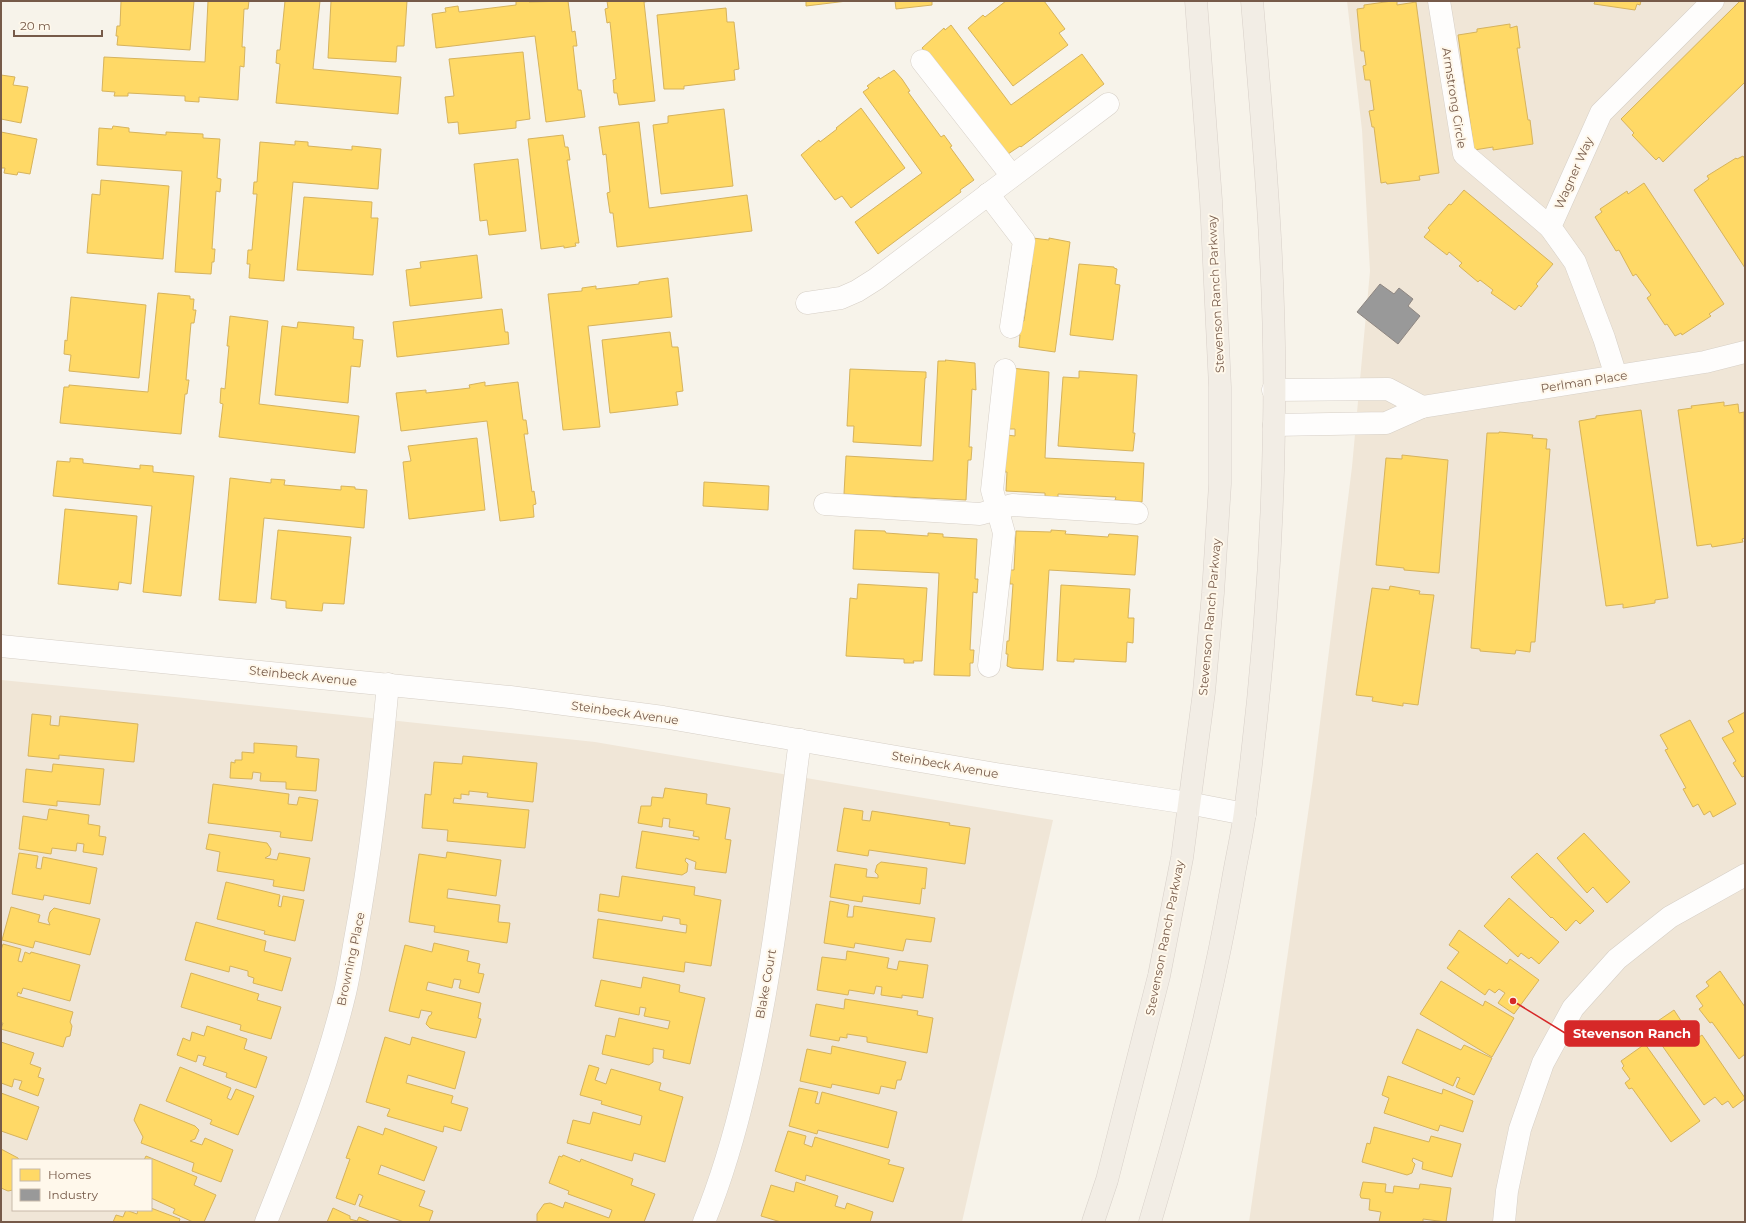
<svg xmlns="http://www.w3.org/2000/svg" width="1746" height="1223" viewBox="0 0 1746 1223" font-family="Montserrat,sans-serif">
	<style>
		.residential { fill: #f0e6d7; fill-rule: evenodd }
		.homes { fill: #ffd966; stroke: #d6b35d }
		.industry { fill: #999; stroke: #8e8681 }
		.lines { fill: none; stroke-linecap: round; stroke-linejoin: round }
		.minor-casing { stroke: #d6cfc6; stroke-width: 23 }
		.major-casing { stroke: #d8d0c9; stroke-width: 23 }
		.minor { stroke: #fefdfc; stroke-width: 22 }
		.major { stroke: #f2ede5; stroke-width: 22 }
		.labels { text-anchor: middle; stroke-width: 4; stroke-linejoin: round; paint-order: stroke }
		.street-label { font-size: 12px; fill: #765a49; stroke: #fff8eb }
		.leader { fill: none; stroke: #d62828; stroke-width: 1.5 }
		.callout-dot { fill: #d62828; stroke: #fff8eb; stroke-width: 1.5 }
		.callout { fill: #d62828; stroke: #d62828; stroke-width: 1.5 }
		.callout-label { font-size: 13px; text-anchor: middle; font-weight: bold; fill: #fff }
	</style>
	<rect width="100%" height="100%" fill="#f7f3ea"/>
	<!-- residential -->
	<g class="residential">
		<path d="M1347,1H1745V1222H1249L1313,779L1352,467L1370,271L1362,130Z"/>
		<path d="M1,680L175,697L595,742L1053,820L962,1222H1ZM13,1160H151V1210H13Z"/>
	</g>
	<!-- homes -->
	<g class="homes">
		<path d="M121,1H194L190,50L117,45L118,36H116L117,26H120Z"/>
		<path d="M208,1H249L248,9H244L242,47H245L244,67L240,66L238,100L199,97V102L185,101V96L128,93V96H114L115,92L102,91L104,57L205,62Z"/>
		<path d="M285,1H320L313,69L401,77L398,114L276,103L280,64L276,63L277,50H280Z"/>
		<path d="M331,1H407L404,46H397L396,62L328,58Z"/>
		<path d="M516,1H528L529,2L568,1L572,32L575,31L577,46H573L578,90H581L585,117L546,122L535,36L436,48L432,14L446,12L445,8L458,6L459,12L516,5Z"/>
		<path d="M607,1H650L644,2L655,101L619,105L617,93H614L613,80L616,79L610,22L607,23L605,9L608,8Z"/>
		<path d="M806,1H847L806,6Z"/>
		<path d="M895,1H932V5L896,9Z"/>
		<path d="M1006,1H1044L1065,29L1059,33L1068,45L1013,86L968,28L983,15L985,17Z"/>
		<path d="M1392,1H1397V5L1416,2L1439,173L1419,176L1420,180L1387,184L1386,182L1381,183L1374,127H1372L1369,111L1374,110L1370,80H1365L1363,66L1366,65L1364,51H1361L1357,9L1364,8V5Z"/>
		<path d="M1595,1H1641L1640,5L1637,4L1635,10L1594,4Z"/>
		<path d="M1740,1H1745V82L1663,162L1659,157L1656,160L1632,135L1634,133L1621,119Z"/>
		<path d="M726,8L727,22H734L739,69L734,70L735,80L684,86V89H664L657,15Z"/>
		<path d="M1510,24V28L1517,26L1520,48H1517L1528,120H1530L1533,144L1493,150V147L1474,150L1458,35L1477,32V29Z"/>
		<path d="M951,25L1011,105L1082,54L1104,84L1021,147L1020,146L1005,156L922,48L944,28L945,30Z"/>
		<path d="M523,52L530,119L516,121V128L459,134L458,122L448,123L445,97L454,96L449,59Z"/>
		<path d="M894,70L902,79L910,91L908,92L941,137L944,135L952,146L950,147L974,180L960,190L961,192L878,254L855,222L922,173L863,92L869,88L867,86L879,77L880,79Z"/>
		<path d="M1,75L15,77L13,85L28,87L21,123L1,119Z"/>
		<path d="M861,108L905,168L851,208L842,196L835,200L801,155L819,140L820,142L837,129L836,128Z"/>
		<path d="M724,109L733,186L661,194L653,125L668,123V116Z"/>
		<path d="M639,122L649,208L747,195L752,231L617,247L613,213H610L607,193L610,192L606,154L603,155L599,127Z"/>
		<path d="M113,126L129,128V132L166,135V132L203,134V138L220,139L217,178L221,179L220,192L216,191L212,249H215L214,262H212L211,274L175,272L182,171L97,165L99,128L112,129Z"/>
		<path d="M1,132L37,139L30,174L18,172L17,175L4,173L5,168H1Z"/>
		<path d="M563,135L565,147H568L570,160H567L579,243H575L576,246L564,248V246L541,249L528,139Z"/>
		<path d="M295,141L308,142V146L352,150V146L381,149L378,189L293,182L284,281L249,278L250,264H247L248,250H252L257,194H253L254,182H257L260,142L295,145Z"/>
		<path d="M1743,156L1745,159V268L1694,190L1709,179L1707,176L1736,158L1737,159Z"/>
		<path d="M518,159L526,231L489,235L487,220L480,221L474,164Z"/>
		<path d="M101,180L169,186L163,259L87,253L92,194L100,195Z"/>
		<path d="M1644,183L1724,304L1709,314L1711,316L1682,335L1681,333L1675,336L1667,324L1665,325L1647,298L1651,295L1636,274L1633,276L1619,250L1616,251L1595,217L1602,212L1600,209L1627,191L1628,194Z"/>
		<path d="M1464,190L1553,264L1536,284L1538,286L1521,307L1519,305L1515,310L1491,293L1493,290L1480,280L1478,282L1459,266L1462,263L1449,252L1447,255L1424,237L1430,230L1428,228L1449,204L1451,205Z"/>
		<path d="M304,197L372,202L371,218H378L373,275L297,270Z"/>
		<path d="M1033,238L1049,240V238L1070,242L1055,352L1019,347L1020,335L1017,334L1019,320L1024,321L1032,265L1028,264Z"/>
		<path d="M477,255L482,298L410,306L406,270L421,268L420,262Z"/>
		<path d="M1079,264L1114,267V268L1117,269L1115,284L1120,285L1113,340L1070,335Z"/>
		<path d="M668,278L672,317L588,326L600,427L563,430L548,294L582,291V288L596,286V289L639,284V282Z"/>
		<path d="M158,293L190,296V299H194L193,310H196L194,323H191L186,380H189L187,394H185L181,434L60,423L64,387H69V385L148,392Z"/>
		<path d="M71,297L146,305L139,378L69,371L71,355L64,354L65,340L67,341Z"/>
		<path d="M502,309L505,332H508L509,344L397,357L393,322Z"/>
		<path d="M230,316L268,321L259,404L359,416L355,453L219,437L223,404L220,403L221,388L225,389L229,346H227Z"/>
		<path d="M298,322L354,327L353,339L363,340L360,367L351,366L348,403L275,395L282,326L297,328Z"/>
		<path d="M670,332L672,347H678L683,391L676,392L678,405L610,413L602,340Z"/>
		<path d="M945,360L975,363L976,390L972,389L969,447H972L971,460H968L966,500L844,494L846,456L933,461L938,361H946Z"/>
		<path d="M1011,368L1049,372L1045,458L1144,463L1142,502L1115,500L1116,497L1058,494V497L1045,496V493L1006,491L1007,472H1005L1007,435L1015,436V429H1009Z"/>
		<path d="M850,369L926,372V378H925L921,446L853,442L854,426H847Z"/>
		<path d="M1079,371L1137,375L1133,433H1135L1133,451L1058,446L1063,377L1079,378Z"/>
		<path d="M485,382V386L518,382L523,420H526L528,434H524L532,492L534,491L536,504L533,505L534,517L500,521L487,421L401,431L396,393L426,390V393L470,388L469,385Z"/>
		<path d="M1724,402V406L1738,404L1739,413L1744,412L1745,538L1742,539L1743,542L1712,547L1711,544L1697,546L1678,410L1692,408L1691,406Z"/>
		<path d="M1641,410L1668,598L1655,600V603L1623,608V604L1606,606L1579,421L1596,418V416Z"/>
		<path d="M1499,432L1533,435L1532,438L1547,439L1546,449H1550L1535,642H1531L1530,652L1516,650L1515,654L1480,651V649L1471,648L1487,433H1499Z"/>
		<path d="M477,438L485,510L409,519L403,462L411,461L408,446Z"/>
		<path d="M1402,455L1448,460L1439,573L1404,570V568L1376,565L1386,458L1402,459Z"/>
		<path d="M70,458L83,459V463L140,469V465L153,466V472L194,476L181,596L143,592L152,506L53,496L57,461L70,462Z"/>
		<path d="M230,478L271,483V479L285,480L284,485L341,490V486L355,487V489L367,490L364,528L264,518L256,603L219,600Z"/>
		<path d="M704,482L769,486L768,510L703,506Z"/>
		<path d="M65,509L137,516L131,584L119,582L118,590L58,584Z"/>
		<path d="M278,530L351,537L344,604L323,603L322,611L286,608V601L271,599Z"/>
		<path d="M855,530L885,531L886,533L928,536V533L943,534V537L977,539L975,579H978L977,593L973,592L970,650H974L973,663H970V676L934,675L939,573L853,569Z"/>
		<path d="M1051,530L1066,531L1065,534L1108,537L1109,534L1138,536L1135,575L1049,570L1043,670L1012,668L1007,666L1008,654H1006L1007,641H1009L1013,584H1010V570H1014L1016,531L1051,532Z"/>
		<path d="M858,584L927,588L922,661H913L914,663H904V659L846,656L850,598L857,599Z"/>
		<path d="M1061,585L1130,589L1128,618H1134L1133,643L1127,642L1126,662L1074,659V662L1057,661Z"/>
		<path d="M1390,586L1420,591L1419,594L1434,595L1418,705L1403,703V706L1372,701L1373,697L1356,695L1372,588L1389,590Z"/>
		<path d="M1745,712V776L1742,777L1733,763L1736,761L1722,738L1734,732L1728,721Z"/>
		<path d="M32,714L51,716L50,725L59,726L60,716L138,724L134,762L59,755V759L28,756Z"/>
		<path d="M1690,720L1736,804L1713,817L1710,811L1704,815L1698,804L1693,807L1683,789L1686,788L1665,750L1668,749L1660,735Z"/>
		<path d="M254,743L297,746L296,757L319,759L316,791L286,789V782L260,781L261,773L253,772L252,779L230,778L231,762L235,763V760H242V752L254,753Z"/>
		<path d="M463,756L537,763L533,802L487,797L488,793L469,791V795L461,794V799L454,798L453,803L529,810L525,848L447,841L448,830L422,828L425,794L431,795L434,762L462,764Z"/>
		<path d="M53,764L104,769L100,805L57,801V806L23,802L26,769L52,772Z"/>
		<path d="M213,784L289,794L288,804L297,805L299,797L318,800L312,841L280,837L281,832L208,823Z"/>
		<path d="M665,788L707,794L706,804L730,808L725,839L731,840L726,873L695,869L696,862L686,858L685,861L688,864L687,872L682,875L636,868L642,831L699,840V837L693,836L694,831L669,827L670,819L663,818L662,827L638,823L641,806H651L652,797L663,798Z"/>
		<path d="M844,808L863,811L862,820L870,821L872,811L950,823L949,825L970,828L965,864L869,850L868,856L837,851Z"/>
		<path d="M49,809L89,815L88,824L100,826L99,836L106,837L103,855L83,852L84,844L77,843L76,851L52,848L51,854L19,849L23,816L47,820Z"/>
		<path d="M1584,833L1630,882L1607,903L1593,887L1587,893L1557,858Z"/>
		<path d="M209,834L267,843L271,849L270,855L265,858L277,860L279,853L310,858L304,891L273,886L274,880L217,871L220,852L206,849Z"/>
		<path d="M447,852L501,860L496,896L448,889L447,898L500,905L498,922L510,923L507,943L434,932L435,926L409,922L419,854L446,858Z"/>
		<path d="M19,853L38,856L36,868L41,869L43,857L97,868L90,904L44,895L43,900L12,894Z"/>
		<path d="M1537,853L1594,911L1580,924L1576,920L1566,931L1552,917L1551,918L1511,877Z"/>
		<path d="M881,862L927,868L925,889L922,888L920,904L863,896L862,902L830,897L835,864L867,869L866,877L878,878V875L875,872L877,865Z"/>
		<path d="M622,876L695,887L694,895L721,900L711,966L685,962L684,972L593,958L598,919L686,933L687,925L680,924V919L663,916L662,921L598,911L600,894L619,897Z"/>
		<path d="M226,882L280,895L278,906L281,907L283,896L304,900L295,941L264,934L265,931L217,919Z"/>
		<path d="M1509,898L1559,942L1539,964L1531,957L1529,959L1521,953L1518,957L1484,926Z"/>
		<path d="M830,901L849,905L847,917H853L854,906L935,918L931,942L906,939L903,951L855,943L854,948L824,943Z"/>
		<path d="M11,907L40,915L38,922L50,925L48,920L50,912L54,908L100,919L90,955L35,941L33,948L2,940Z"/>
		<path d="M196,922L266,941L264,951L291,958L282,991L253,983L254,978L248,976V971L230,966L229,972L185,960Z"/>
		<path d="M1459,930L1507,964L1510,959L1539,980L1514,1014L1498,1003L1505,993L1499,989L1495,993L1489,989L1485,995L1447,968L1459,952L1449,945Z"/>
		<path d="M434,943L469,951L467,961L480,964L478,973L484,974L479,993L459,988L461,980L454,979L452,988L428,982L426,990L481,1003L478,1018L481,1019L476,1038L430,1028L426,1024L429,1016L431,1015L432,1012L421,1010L419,1018L389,1011L405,945L432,952Z"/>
		<path d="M3,944L21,949L18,961L22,962L25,952L30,954L31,952L80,965L70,1001L23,988L21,994L18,992L17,996L73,1012L70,1022L72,1026L70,1036L66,1037L63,1047L1,1029L3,1023H1V950Z"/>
		<path d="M847,951L889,958L887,968L897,970L899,961L928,965L923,998L902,995V998L881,995L882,987L876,986L874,994L849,990L848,995L817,990L822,957L846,960Z"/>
		<path d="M1720,971L1745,1007V1054L1739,1059L1712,1022L1710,1023L1699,1009L1703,1006L1696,996L1709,986L1706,982Z"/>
		<path d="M191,973L259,994L257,1000L281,1007L271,1039L240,1030L241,1025L181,1007Z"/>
		<path d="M643,977L680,985L679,992L705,998L690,1064L663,1058L664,1050L653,1048V1062L649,1065L602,1054L606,1035L615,1037L619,1018L668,1029L670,1021L644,1016L646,1008L640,1007L639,1015L595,1006L601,980L641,988Z"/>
		<path d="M1441,981L1483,1006L1485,1001L1514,1018L1492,1057L1420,1014Z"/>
		<path d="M845,999L918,1011L917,1015L933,1018L927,1053L867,1042V1037L847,1034V1038L840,1037L839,1041L810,1036L816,1004L844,1009Z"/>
		<path d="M1674,1010L1689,1033L1694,1029L1699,1037L1702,1035L1745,1098V1099L1733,1108L1728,1101L1722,1105L1715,1097L1704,1105L1649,1027Z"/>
		<path d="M207,1026L247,1039L244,1049L267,1057L256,1088L226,1077L227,1073L203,1065L206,1057L198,1055L196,1062L177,1055L183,1038L190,1041L192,1032L204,1036Z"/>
		<path d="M1417,1029L1461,1050L1464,1045L1492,1058L1474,1095L1456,1087L1460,1078L1457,1077L1453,1086L1402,1063Z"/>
		<path d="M385,1037L410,1045L412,1037L465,1052L455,1089L408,1075L406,1083L453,1096L451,1103L468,1108L461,1131L444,1126L443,1132L387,1116L390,1109L366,1102Z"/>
		<path d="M1,1042L34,1053L30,1064L41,1068L38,1077L44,1079L38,1096L19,1089L22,1081L14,1079L12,1087L1,1083Z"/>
		<path d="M1645,1044L1700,1121L1671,1142L1632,1088L1629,1089L1625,1083L1630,1079L1622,1068L1624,1066L1621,1061Z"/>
		<path d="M832,1046L906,1062L901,1080H897L895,1089L881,1086L879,1094L832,1084L831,1088L800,1081L807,1049L831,1054Z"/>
		<path d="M589,1065L599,1068L595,1080L606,1084L611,1069L661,1083L659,1090L683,1097L665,1162L634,1153L632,1161L567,1143L573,1120L590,1124L593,1112L640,1125L642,1116L601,1104L602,1101L580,1095Z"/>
		<path d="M180,1067L231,1088L227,1098L231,1100L236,1089L254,1096L238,1135L210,1124L212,1120L166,1101Z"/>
		<path d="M1388,1076L1442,1094L1443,1089L1473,1101L1463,1132L1440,1125L1438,1131L1384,1113L1389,1098L1382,1095Z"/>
		<path d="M799,1088L818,1092L815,1103L819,1104L822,1092L897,1112L888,1148L818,1130L817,1134L789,1126Z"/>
		<path d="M1,1093L39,1107L27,1140L1,1131Z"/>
		<path d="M140,1104L195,1126L199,1130L195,1139L190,1141L202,1145L205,1138L233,1150L221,1182L192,1171L194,1163L141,1143L143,1137L134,1120Z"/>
		<path d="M358,1126L383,1135L385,1128L437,1147L424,1181L381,1165L378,1174L425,1191L419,1206L433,1211L429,1222H404L359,1206L363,1196L359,1194L355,1205L336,1198L350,1159L346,1158Z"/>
		<path d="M1374,1127L1429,1142L1431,1136L1461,1144L1452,1177L1422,1169L1423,1162L1413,1158L1412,1161L1415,1164L1412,1173L1407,1175L1362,1162L1367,1143L1370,1144Z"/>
		<path d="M788,1131L806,1136L804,1144L812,1147L815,1137L890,1160L888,1164L904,1168L893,1202L806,1175L805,1181L775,1171Z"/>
		<path d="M1,1149L18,1158L19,1160H13V1190L8,1191L1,1188Z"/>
		<path d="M563,1155L580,1162L581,1159L633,1179L631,1185L655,1194L644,1222H537V1214L544,1204L550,1203L563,1208L565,1202L609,1218L612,1210L568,1194L569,1191L549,1183L559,1156L562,1157Z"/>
		<path d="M146,1156L197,1177L194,1185L216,1195L204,1222H193L173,1213L175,1209L151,1198V1160H144Z"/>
		<path d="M796,1182L838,1196L835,1206L845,1209L847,1203L873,1212L870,1222H781L761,1216L771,1185L794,1192Z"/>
		<path d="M1363,1182L1386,1184L1385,1192L1393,1193L1394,1186L1419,1189L1420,1184L1451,1188L1446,1222L1423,1219V1222H1379L1381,1212L1369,1210L1370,1199L1361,1198L1360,1195Z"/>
		<path d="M151,1208L180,1219L179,1222H113L116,1215L123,1217L126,1210L137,1214L138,1210H151Z"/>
		<path d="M333,1208L350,1216V1219L357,1221L359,1217L371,1222H327Z"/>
	</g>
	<!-- industry -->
	<path class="industry" d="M1380,284L1394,294L1399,288L1413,299L1408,306L1420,316L1398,344L1357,312Z"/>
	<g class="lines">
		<!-- minor casing -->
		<g class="minor-casing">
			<g id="minor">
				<path d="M1439,1L1464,154L1550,227"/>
				<path d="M922,61L1012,176"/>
				<path d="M988,194L1024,241L1011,327"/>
				<path d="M807,303L841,298L857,291L876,279L1108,104"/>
				<path d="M1616,376L1604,338L1575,262L1550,227L1601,113L1713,1"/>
				<path d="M1273,390L1388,389L1422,407"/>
				<path d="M1274,425L1386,423L1422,407L1705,362L1745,352"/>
				<path d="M825,504L980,514L1012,505L1137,513"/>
				<path d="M1,646L510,697L663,717L996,774L1188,803L1245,814"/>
				<path d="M989,666L1004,533L992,490L1005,370"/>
				<path d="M266,1222C296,1147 326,1072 345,993C349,976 352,957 355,940C371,855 380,770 388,684"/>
				<path d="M704,1222C722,1178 735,1133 746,1086C773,973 785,856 800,740"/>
				<path d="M1504,1222L1507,1191L1520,1129L1543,1063L1573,1008L1617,959L1670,917L1745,875"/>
			</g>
		</g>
		<!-- major casing -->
		<g class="major-casing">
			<g id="major">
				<path d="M1093,1222L1107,1180L1159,976L1182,858L1204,692L1213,593L1220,484V387L1211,200L1196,1"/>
				<path d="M1150,1222C1183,1111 1212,999 1232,885C1236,860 1242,836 1245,812C1262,684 1272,557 1274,428C1277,286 1264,143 1252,1"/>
			</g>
		</g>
		<!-- minor -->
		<use href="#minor" class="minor"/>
		<!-- major -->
		<use href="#major" class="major"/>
	</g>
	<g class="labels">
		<!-- street labels -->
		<g class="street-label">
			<text transform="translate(1454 98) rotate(81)" y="4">Armstrong Circle</text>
			<text transform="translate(1574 173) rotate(-66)" y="4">Wagner Way</text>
			<text transform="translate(1216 294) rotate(-93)" y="4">Stevenson Ranch Parkway</text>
			<text transform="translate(1584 382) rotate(-9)" y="4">Perlman Place</text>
			<text transform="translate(1210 617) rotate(-85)" y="4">Stevenson Ranch Parkway</text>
			<text transform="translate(303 676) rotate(6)" y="4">Steinbeck Avenue</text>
			<text transform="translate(625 713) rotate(8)" y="4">Steinbeck Avenue</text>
			<text transform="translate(945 765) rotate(10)" y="4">Steinbeck Avenue</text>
			<text transform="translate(1165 938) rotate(-79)" y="4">Stevenson Ranch Parkway</text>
			<text transform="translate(351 959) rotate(-78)" y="4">Browning Place</text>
			<text transform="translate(766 984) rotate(-80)" y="4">Blake Court</text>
		</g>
	</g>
	<!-- callouts -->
	<path class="leader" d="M1513 1001L1565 1033"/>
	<circle class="callout-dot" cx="1513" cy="1001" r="4"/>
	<rect class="callout" x="1565" y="1021" width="134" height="25" rx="4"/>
	<g class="callout-label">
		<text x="1632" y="1038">Stevenson Ranch</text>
	</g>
	<!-- border -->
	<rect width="1746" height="1223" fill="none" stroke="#765a49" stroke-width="4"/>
	<!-- legend -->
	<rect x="12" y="1159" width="140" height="52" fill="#fff8eb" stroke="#c8b9aa"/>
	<rect x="20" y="1169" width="20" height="12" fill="#ffd966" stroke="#c8b9aa"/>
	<text x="48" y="1179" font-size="12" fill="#765a49">Homes</text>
	<rect x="20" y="1189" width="20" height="12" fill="#999999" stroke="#c8b9aa"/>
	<text x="48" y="1199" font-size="12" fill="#765a49">Industry</text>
	<!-- scale -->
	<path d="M14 30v6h88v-6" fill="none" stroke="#765a49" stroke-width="2"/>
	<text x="20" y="30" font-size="12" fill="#765a49" stroke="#fff8eb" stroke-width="3" paint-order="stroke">20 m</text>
</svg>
